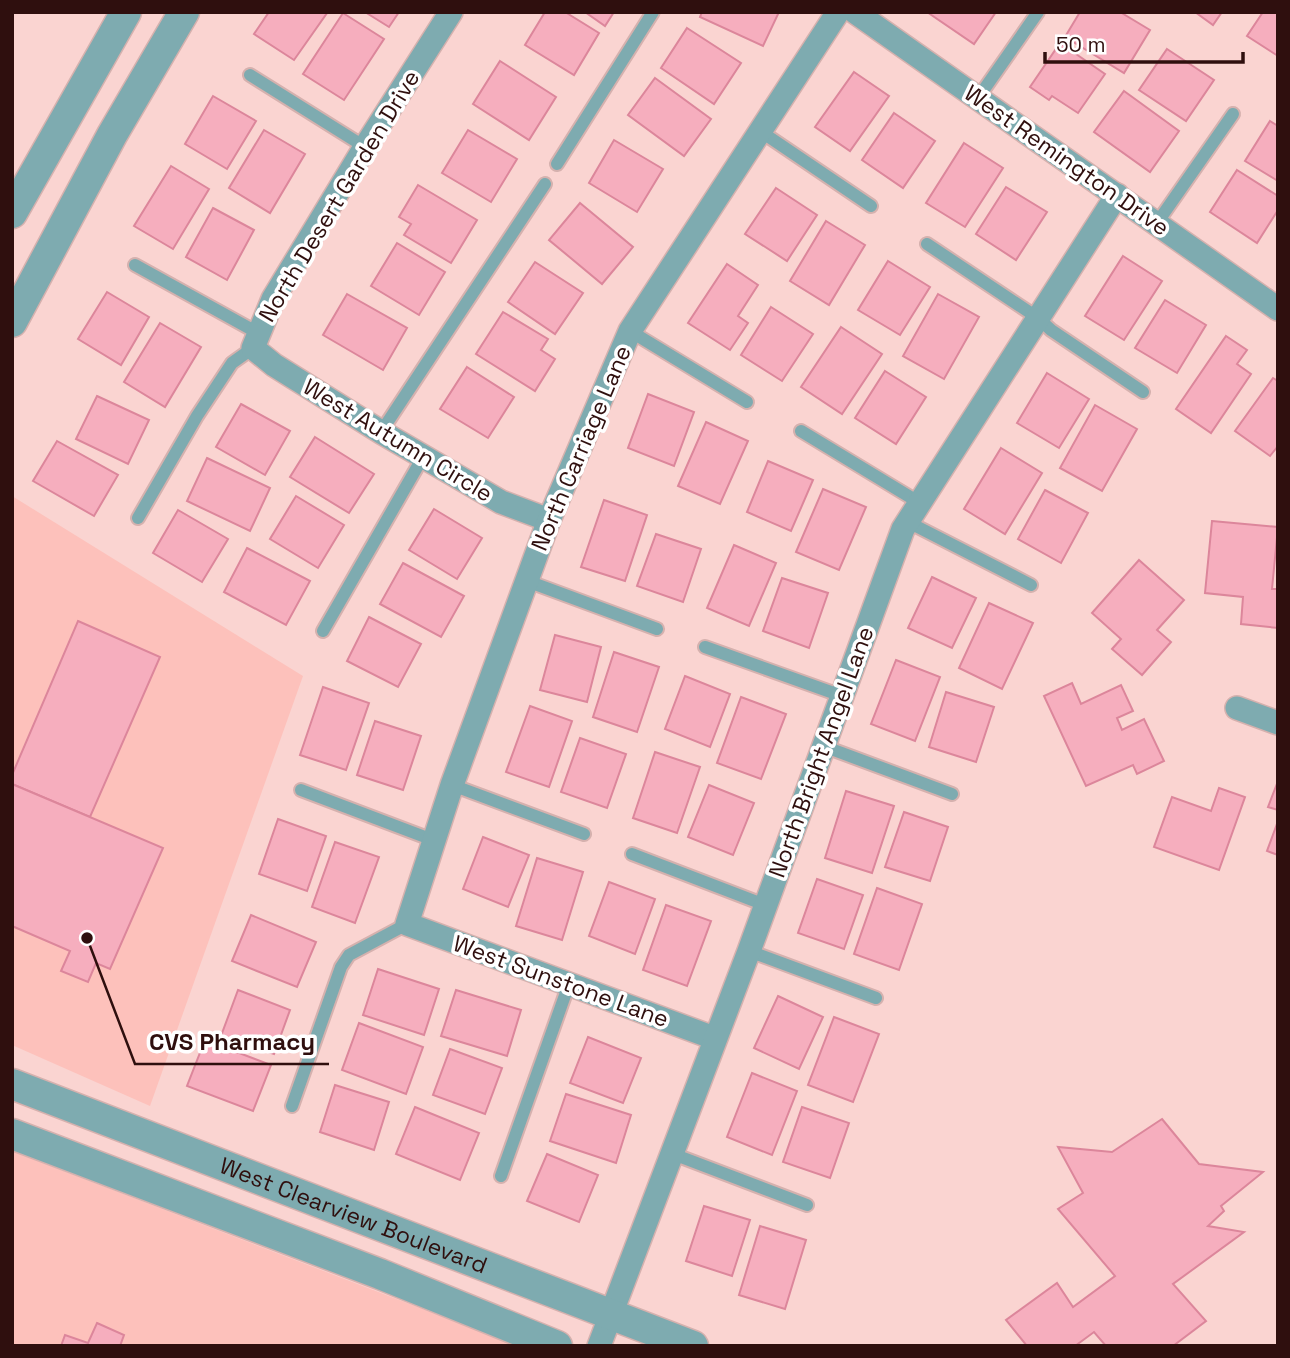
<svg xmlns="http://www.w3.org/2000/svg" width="1290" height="1358" viewBox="0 0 1290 1358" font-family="'Space Grotesk',sans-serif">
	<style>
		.built { fill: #fdc1bb }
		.building { fill: #f6aebe; stroke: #dc869b; stroke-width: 2 }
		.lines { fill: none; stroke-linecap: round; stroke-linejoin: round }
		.service-casing { stroke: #d5b1ae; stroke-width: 16 }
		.minor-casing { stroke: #d5b1ae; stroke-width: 26 }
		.tertiary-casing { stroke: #d5b1ae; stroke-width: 33 }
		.service { stroke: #7eabb0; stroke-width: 12 }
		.minor { stroke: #7eabb0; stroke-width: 23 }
		.tertiary { stroke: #7eabb0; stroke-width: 30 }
		.labels { text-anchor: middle; stroke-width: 7; stroke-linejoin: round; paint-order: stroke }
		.street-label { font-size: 23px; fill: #2f0f0e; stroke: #fff }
		.leader { fill: none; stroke: #2f0f0e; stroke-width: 2.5 }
		.callout-dot { fill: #2f0f0e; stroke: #fff; stroke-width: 2.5 }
		.callout-label { font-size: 24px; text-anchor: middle; font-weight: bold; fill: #2f0f0e; stroke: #fff; stroke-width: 7; stroke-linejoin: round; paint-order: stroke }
	</style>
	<rect width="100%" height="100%" fill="#fad4d1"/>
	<!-- built -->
	<g class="built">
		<path d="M12,496L303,676L150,1106L12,1045Z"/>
		<path d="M12,1151L48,1165L519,1346H12Z"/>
	</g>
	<!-- building -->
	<g class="building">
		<path d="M269,12H326L327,13L294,60L254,34Z"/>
		<path d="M365,12H399L389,27Z"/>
		<path d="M545,12H565L599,33L574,75L525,45Z"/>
		<path d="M585,12H614L605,26Z"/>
		<path d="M702,12H779L763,46L700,17Z"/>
		<path d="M927,12H996L974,44Z"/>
		<path d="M1080,12H1120L1150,30L1124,73L1065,37Z"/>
		<path d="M1195,12H1222L1213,25Z"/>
		<path d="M1263,12H1278V56L1247,36Z"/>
		<path d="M343,13L384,39L344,100L303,74Z"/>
		<path d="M687,28L741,63L714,104L661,68Z"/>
		<path d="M1060,43L1105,74L1078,113L1052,96L1049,100L1030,87Z"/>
		<path d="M1167,49L1214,80L1186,121L1139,90Z"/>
		<path d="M500,61L556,97L529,140L473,104Z"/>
		<path d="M854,72L889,96L850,151L815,127Z"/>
		<path d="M655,78L711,119L684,156L628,115Z"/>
		<path d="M1124,91L1179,131L1150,172L1094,132Z"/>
		<path d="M213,96L256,121L227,169L185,144Z"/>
		<path d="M894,113L935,141L903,188L862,160Z"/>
		<path d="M1270,121L1278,126V181L1245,161Z"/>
		<path d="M264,130L305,154L270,213L229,188Z"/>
		<path d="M468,130L517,159L491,202L442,173Z"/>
		<path d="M614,140L663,169L637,212L589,183Z"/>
		<path d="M964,143L1003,168L965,227L926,203Z"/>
		<path d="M171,166L209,189L173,249L134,226Z"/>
		<path d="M1237,170L1278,196V210L1257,243L1210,212Z"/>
		<path d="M418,185L477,220L451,263L404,235L411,224L399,217Z"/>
		<path d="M1006,187L1047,212L1016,260L976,234Z"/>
		<path d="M776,188L817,215L787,261L745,234Z"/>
		<path d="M580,203L633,247L602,284L549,240Z"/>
		<path d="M213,208L254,230L227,280L186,257Z"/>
		<path d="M826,221L865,245L829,305L790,281Z"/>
		<path d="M397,243L445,272L419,315L371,286Z"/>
		<path d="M1123,256L1162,281L1124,340L1085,316Z"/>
		<path d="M888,261L930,287L900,335L858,310Z"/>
		<path d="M535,262L583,293L555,334L508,302Z"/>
		<path d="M727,264L758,285L738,316L748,323L730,350L688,323Z"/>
		<path d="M107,292L149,317L121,365L78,339Z"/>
		<path d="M347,294L407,328L383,370L323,335Z"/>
		<path d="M938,294L979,317L944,379L903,356Z"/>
		<path d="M1165,300L1206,325L1177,373L1135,348Z"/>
		<path d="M771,307L813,334L782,381L741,355Z"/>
		<path d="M503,312L548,339L541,350L555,359L535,391L476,354Z"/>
		<path d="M160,323L201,347L165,407L124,382Z"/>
		<path d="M841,327L882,354L842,414L801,387Z"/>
		<path d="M1226,336L1247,350L1237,364L1251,374L1211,433L1176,409Z"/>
		<path d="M467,367L514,397L488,438L440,409Z"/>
		<path d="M885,371L926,397L896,444L855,418Z"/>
		<path d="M1047,373L1089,399L1059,448L1017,423Z"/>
		<path d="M1273,378L1278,381V446L1270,456L1235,431Z"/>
		<path d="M648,394L694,412L674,466L628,448Z"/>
		<path d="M97,396L149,420L128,464L76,439Z"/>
		<path d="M241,404L290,431L265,475L216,447Z"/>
		<path d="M1095,405L1137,429L1102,491L1060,468Z"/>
		<path d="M706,422L748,441L720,504L678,486Z"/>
		<path d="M315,437L374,474L349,513L290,477Z"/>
		<path d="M57,441L118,475L94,516L33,481Z"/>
		<path d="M1001,448L1042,473L1005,534L964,509Z"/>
		<path d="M207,458L270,488L250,531L187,501Z"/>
		<path d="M768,461L813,480L791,531L747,512Z"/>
		<path d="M823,489L866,507L839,570L796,552Z"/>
		<path d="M1045,490L1088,513L1061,563L1018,539Z"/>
		<path d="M296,496L344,525L318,568L270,539Z"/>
		<path d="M604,500L647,515L625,581L581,567Z"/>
		<path d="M434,509L482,538L457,579L409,550Z"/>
		<path d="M178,510L228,539L202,582L153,553Z"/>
		<path d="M1212,521L1278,527L1272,589H1278V628L1241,624L1243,597L1205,593Z"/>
		<path d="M656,534L701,549L683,602L637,586Z"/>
		<path d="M734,545L776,563L749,626L707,608Z"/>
		<path d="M247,548L310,581L286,625L224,592Z"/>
		<path d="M1139,560L1184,600L1157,630L1171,642L1142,675L1112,649L1121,639L1092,613Z"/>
		<path d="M403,563L464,596L441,637L380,604Z"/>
		<path d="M932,577L976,598L952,648L908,628Z"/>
		<path d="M782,578L828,593L809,648L763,631Z"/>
		<path d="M989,603L1033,623L1002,689L959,668Z"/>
		<path d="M369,617L421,644L398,687L347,661Z"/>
		<path d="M78,621L160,657L90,817L12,784V775Z"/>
		<path d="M555,635L601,647L587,702L540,690Z"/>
		<path d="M614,652L659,667L637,732L593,717Z"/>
		<path d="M896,660L940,677L915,741L871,724Z"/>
		<path d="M685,676L730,694L710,747L665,729Z"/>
		<path d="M1072,683L1081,704L1121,685L1133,711L1117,718L1122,730L1144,719L1164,761L1137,774L1133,765L1086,786L1044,696Z"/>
		<path d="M323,687L369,703L346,770L300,755Z"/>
		<path d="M946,692L994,707L976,762L929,747Z"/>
		<path d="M741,697L786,714L761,779L717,763Z"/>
		<path d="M530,706L572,721L549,787L506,772Z"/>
		<path d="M375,721L421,736L403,790L357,775Z"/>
		<path d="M580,738L626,754L607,808L561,792Z"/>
		<path d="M655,752L700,767L677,833L633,818Z"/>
		<path d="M1278,781V810L1268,807Z"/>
		<path d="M12,784L163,848L110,969L96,963L88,982L61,971L70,951L12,926Z"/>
		<path d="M709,785L754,803L733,855L688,837Z"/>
		<path d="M1219,788L1245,797L1219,870L1154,847L1172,797L1211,811Z"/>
		<path d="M846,791L894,806L872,873L825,858Z"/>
		<path d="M904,812L948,827L930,881L885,867Z"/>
		<path d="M278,819L326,836L307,891L259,874Z"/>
		<path d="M1278,821V855L1267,851Z"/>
		<path d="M483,837L529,855L508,907L463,889Z"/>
		<path d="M335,842L379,857L355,923L312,907Z"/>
		<path d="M537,858L583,872L562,940L516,926Z"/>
		<path d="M817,879L863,895L844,949L798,933Z"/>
		<path d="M609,882L655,899L635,954L589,936Z"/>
		<path d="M877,888L922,904L899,970L854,954Z"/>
		<path d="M666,905L711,921L687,986L643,970Z"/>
		<path d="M251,915L316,942L297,987L232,961Z"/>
		<path d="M378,969L439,989L424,1035L363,1015Z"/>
		<path d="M238,990L290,1010L274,1054L221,1036Z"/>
		<path d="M456,990L521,1010L507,1056L441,1036Z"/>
		<path d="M778,996L823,1017L799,1069L754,1048Z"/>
		<path d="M834,1017L879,1034L853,1102L808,1085Z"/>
		<path d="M359,1023L423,1047L406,1094L342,1070Z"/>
		<path d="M588,1037L641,1058L623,1103L570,1083Z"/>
		<path d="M205,1040L271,1065L253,1111L187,1086Z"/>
		<path d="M450,1049L502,1068L485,1114L433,1095Z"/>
		<path d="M752,1073L797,1091L772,1155L727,1137Z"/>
		<path d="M335,1085L389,1102L374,1150L320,1132Z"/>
		<path d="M566,1094L631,1115L616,1163L550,1141Z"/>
		<path d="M415,1107L479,1133L460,1180L396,1154Z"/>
		<path d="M802,1107L849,1123L830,1178L783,1162Z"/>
		<path d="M1162,1119L1199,1164L1263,1172L1221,1206L1224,1211L1208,1226L1244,1232L1173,1284L1206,1321L1173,1346H1106L1094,1332L1075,1346H1027L1006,1320L1057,1283L1073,1307L1115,1276L1058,1209L1083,1193L1058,1147L1112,1152Z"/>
		<path d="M547,1154L598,1175L579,1222L527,1201Z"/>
		<path d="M704,1206L750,1220L732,1276L686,1261Z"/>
		<path d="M760,1226L806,1240L785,1309L739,1295Z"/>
		<path d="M97,1323L124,1335L120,1346H61L65,1335L88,1343Z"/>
	</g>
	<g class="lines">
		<!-- service casing -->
		<g class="service-casing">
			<g id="service">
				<path d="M250,75L365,147"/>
				<path d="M978,98L1038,12"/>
				<path d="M760,131L871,206"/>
				<path d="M557,164L653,12"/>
				<path d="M1157,223L1233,114"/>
				<path d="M927,244L1038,318L1051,330L1143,392"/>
				<path d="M135,265L258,333"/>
				<path d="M630,331L747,402"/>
				<path d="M801,431L920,503"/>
				<path d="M381,432L545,184"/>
				<path d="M138,518L197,416L232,363L253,348"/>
				<path d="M908,522L1031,585"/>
				<path d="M527,581L657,629"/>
				<path d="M323,631L423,457"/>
				<path d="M705,647L842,696"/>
				<path d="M823,746L952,794"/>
				<path d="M452,785L584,834"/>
				<path d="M301,790L433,840"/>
				<path d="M632,854L765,905"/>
				<path d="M749,951L876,998"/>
				<path d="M292,1106L341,967L349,955L407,924"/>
				<path d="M673,1154L807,1205"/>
				<path d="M501,1176L569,984"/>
			</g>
		</g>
		<!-- minor casing -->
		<g class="minor-casing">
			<g id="minor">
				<path d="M451,12L365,147L273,299L253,348L274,365L381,432L501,502L549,520"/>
				<path d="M855,12L1278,309"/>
				<path d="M1237,708L1278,723"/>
				<path d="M714,1038L407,924L452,785L549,520L630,331L838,12"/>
				<path d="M599,1346L749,951L903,529L1117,195"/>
			</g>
		</g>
		<!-- tertiary casing -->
		<g class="tertiary-casing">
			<g id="tertiary">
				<path d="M12,213L126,12"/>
				<path d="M12,322L112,135L184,12"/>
				<path id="s1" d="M12,1084L693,1346"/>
				<path d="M12,1134L380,1274L557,1346"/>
			</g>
		</g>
		<!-- service -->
		<use href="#service" class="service"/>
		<!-- minor -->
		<use href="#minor" class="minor"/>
		<!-- tertiary -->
		<use href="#tertiary" class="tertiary"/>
	</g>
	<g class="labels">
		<!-- street labels -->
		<g class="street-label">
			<text transform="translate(1067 160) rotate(35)" y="8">West Remington Drive</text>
			<text transform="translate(339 196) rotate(-59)" y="8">North Desert Garden Drive</text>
			<text transform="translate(398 440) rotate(31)" y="8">West Autumn Circle</text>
			<text transform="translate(581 448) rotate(-67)" y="8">North Carriage Lane</text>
			<text transform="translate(821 752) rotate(-70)" y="8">North Bright Angel Lane</text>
			<text transform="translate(561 981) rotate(20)" y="8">West Sunstone Lane</text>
			<text dy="8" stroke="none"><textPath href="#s1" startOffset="366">West Clearview Boulevard</textPath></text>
		</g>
	</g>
	<!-- callouts -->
	<path class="leader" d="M87 938L135 1064H329"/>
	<circle class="callout-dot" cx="87" cy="938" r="7"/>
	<g class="callout-label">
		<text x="232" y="1050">CVS Pharmacy</text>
	</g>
	<!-- border -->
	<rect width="1290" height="1358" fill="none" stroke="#2f0f0e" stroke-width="28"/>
	<!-- scale -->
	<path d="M1045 52v10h198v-10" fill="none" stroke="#2f0f0e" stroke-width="3.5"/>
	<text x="1056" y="52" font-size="21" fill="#2f0f0e" stroke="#ffffff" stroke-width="5" paint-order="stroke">50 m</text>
</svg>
